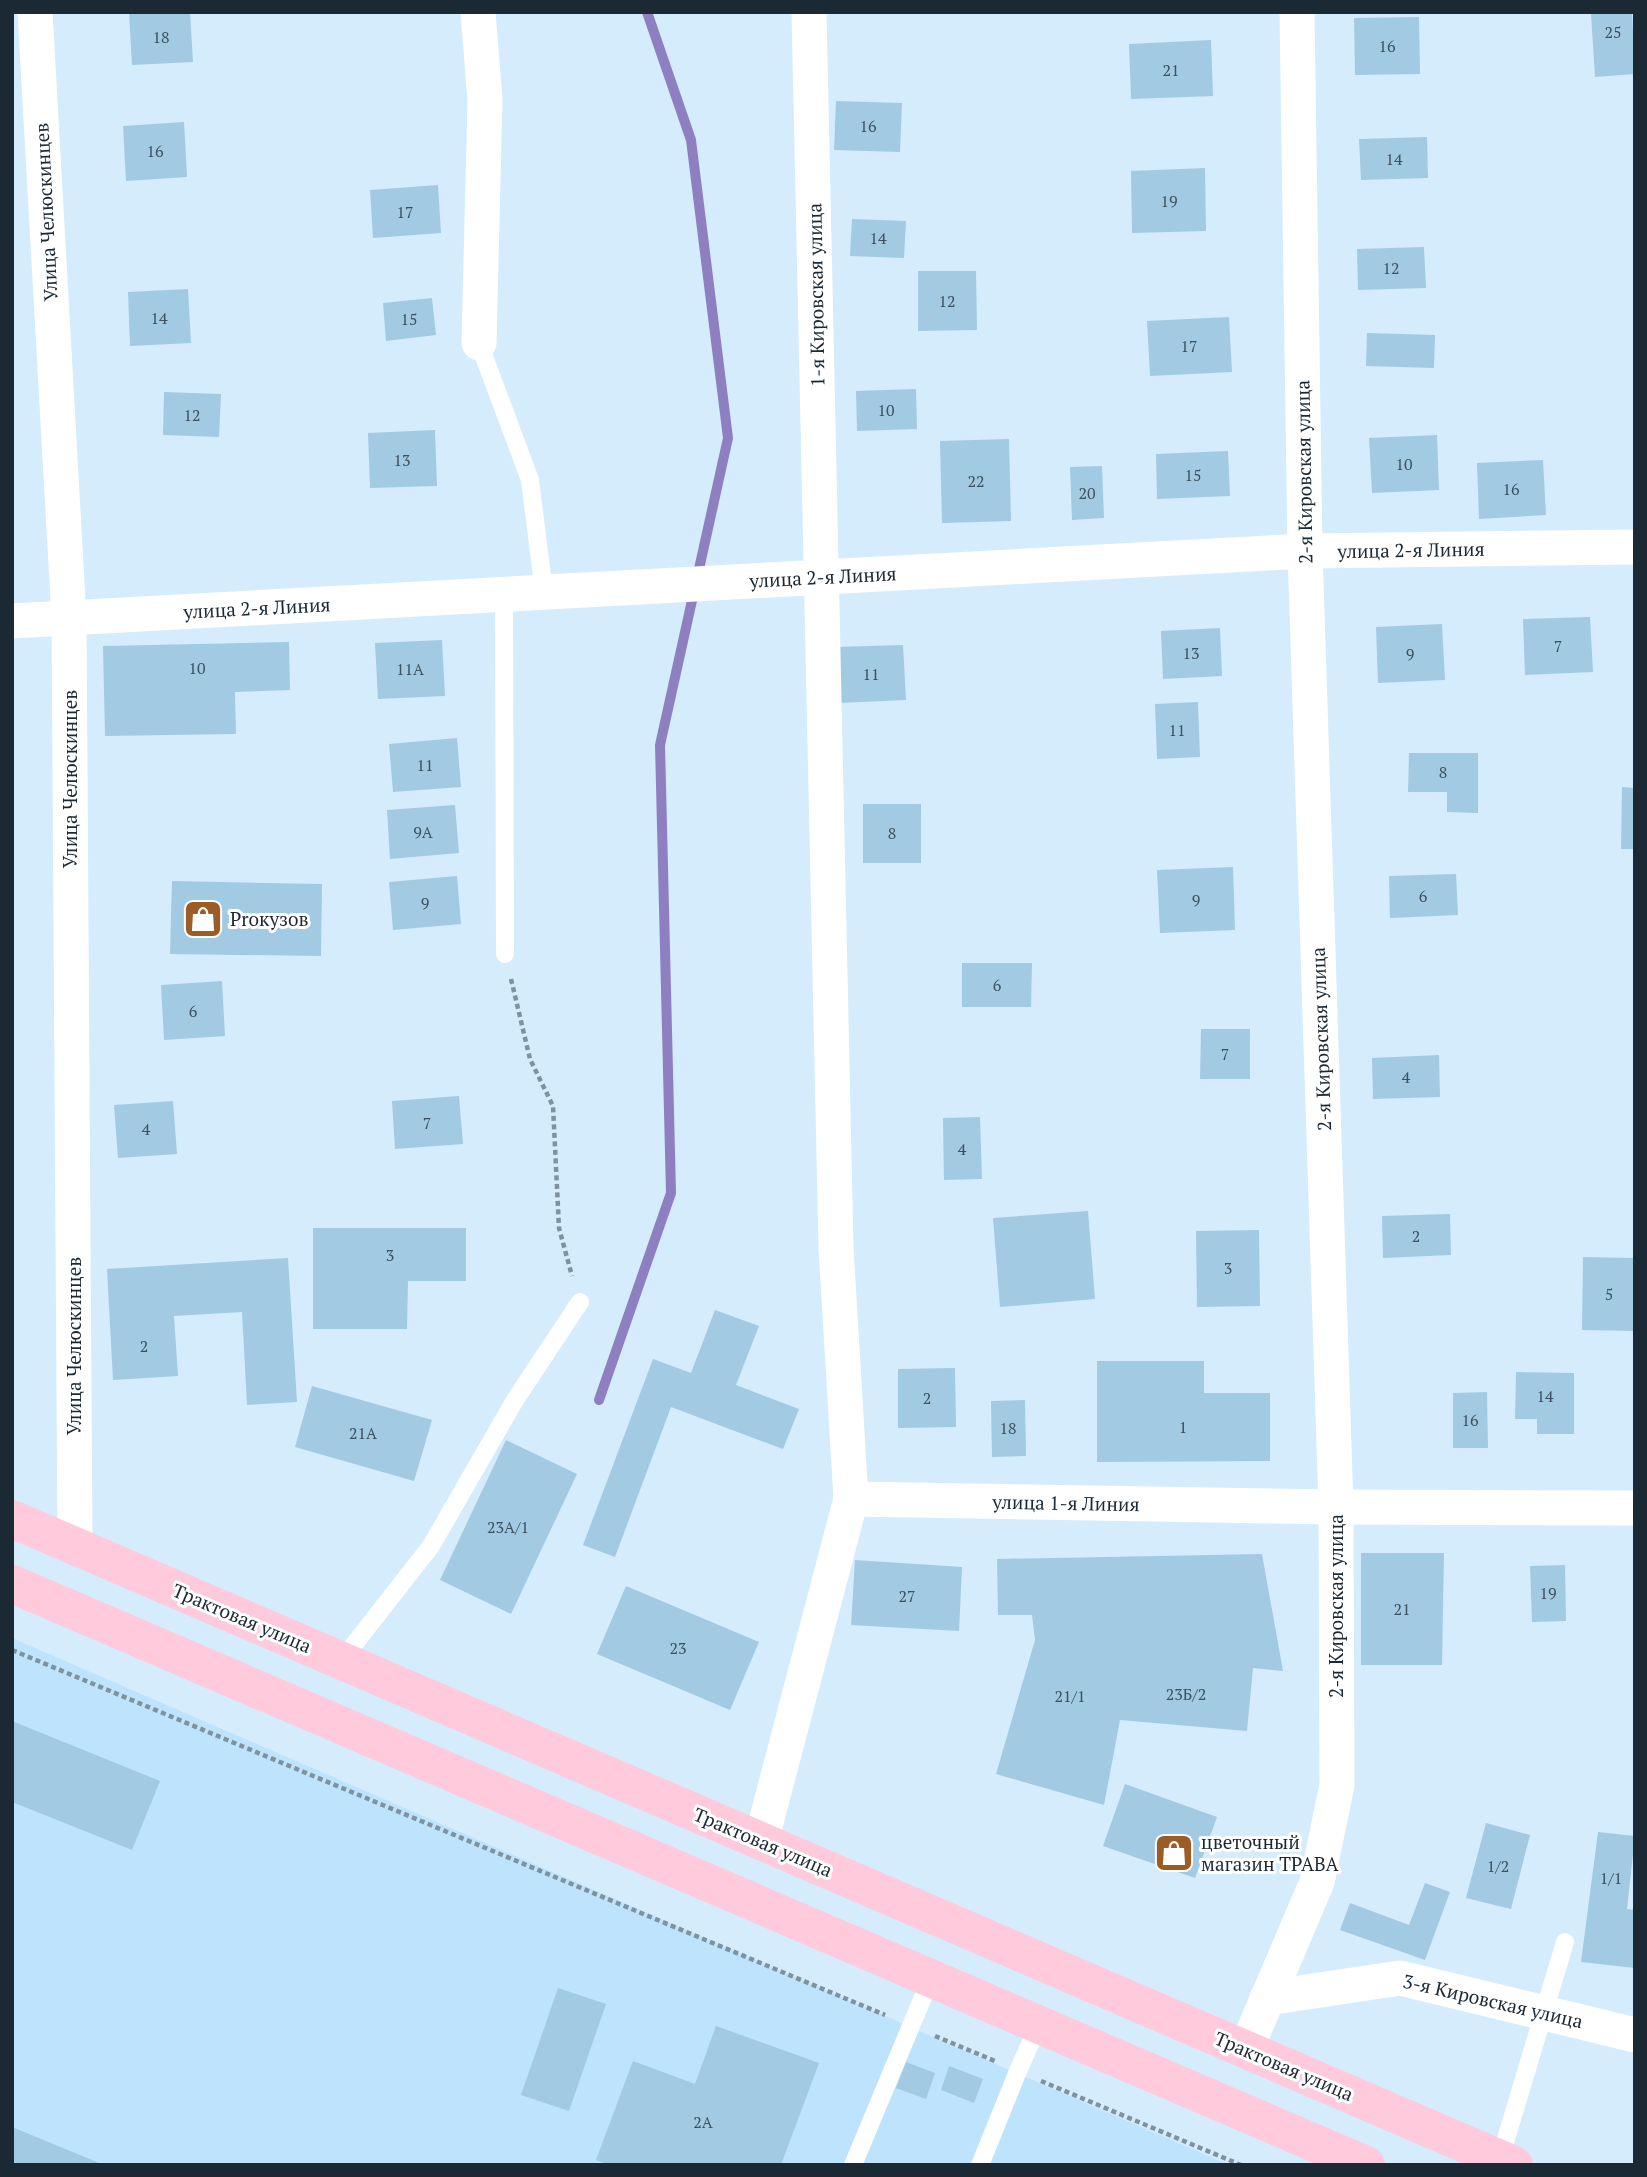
<svg xmlns="http://www.w3.org/2000/svg" width="1647" height="2177" viewBox="0 0 1647 2177" font-family="'PT Serif',serif">
	<style>
		.built { fill: #bee3fc }
		.lines { fill: none; stroke-linecap: round; stroke-linejoin: round }
		.stream { stroke: #8e80c0; stroke-width: 10 }
		.building { fill: #a2cae3 }
		.path { stroke: #7e929f; stroke-width: 4.5; stroke-dasharray: 5 3.5; stroke-linecap: butt }
		.lane { stroke: #fff; stroke-width: 18 }
		.street { stroke: #fff; stroke-width: 35 }
		.primary { stroke: #fecadc; stroke-width: 38 }
		.labels { text-anchor: middle; stroke-width: 6; stroke-linejoin: round; paint-order: stroke }
		.number-label { font-size: 16px; fill: #3c515f }
		.street-label { font-size: 19px; fill: #1a2933; stroke: #fff }
		.poi-label { font-size: 19px; fill: #1a2933; stroke: #fff; text-anchor: start }
	</style>
	<rect width="100%" height="100%" fill="#d4ecfc"/>
	<!-- built -->
	<path class="built" d="M12,1638L1229,2165H12Z"/>
	<g class="lines">
		<!-- stream -->
		<path class="stream" d="M599,1400L671,1193L660,745L728,438L691,140L647,12"/>
	</g>
	<!-- building -->
	<g class="building">
		<path d="M129,12H190L193,62L132,65Z"/>
		<path d="M1632,12L1635,74L1595,77L1591,14Z"/>
		<path d="M1419,17L1420,74L1355,75L1354,18Z"/>
		<path d="M1211,40L1213,96L1131,99L1129,44Z"/>
		<path d="M836,101L902,103L900,152L834,150Z"/>
		<path d="M184,122L187,177L126,181L123,126Z"/>
		<path d="M1427,137L1428,178L1361,180L1359,139Z"/>
		<path d="M1205,168L1206,231L1132,233L1131,171Z"/>
		<path d="M438,185L441,233L373,238L370,190Z"/>
		<path d="M852,219L906,221L904,258L850,256Z"/>
		<path d="M1424,247L1426,288L1358,290L1357,249Z"/>
		<path d="M918,271H976L977,330L918,331Z"/>
		<path d="M188,289L191,343L130,346L128,292Z"/>
		<path d="M432,298L436,335L386,341L383,303Z"/>
		<path d="M1229,317L1232,372L1150,376L1147,321Z"/>
		<path d="M1367,333L1435,335L1434,368L1366,366Z"/>
		<path d="M916,389L917,429L857,431L856,391Z"/>
		<path d="M164,392L221,394L219,437L163,435Z"/>
		<path d="M435,430L437,486L370,488L368,433Z"/>
		<path d="M1437,435L1439,490L1372,493L1369,438Z"/>
		<path d="M1009,439L1011,521L942,523L940,441Z"/>
		<path d="M1228,451L1230,496L1157,499L1156,454Z"/>
		<path d="M1543,460L1546,515L1479,519L1477,463Z"/>
		<path d="M1102,466L1104,518L1072,520L1070,467Z"/>
		<path d="M1590,617L1593,672L1525,675L1523,619Z"/>
		<path d="M1442,624L1445,680L1378,683L1376,627Z"/>
		<path d="M1220,628L1222,676L1163,679L1161,631Z"/>
		<path d="M442,640L445,696L378,699L375,643Z"/>
		<path d="M289,642L290,690L235,692L236,734L105,736L103,646Z"/>
		<path d="M903,645L906,700L838,703L836,647Z"/>
		<path d="M1198,702L1200,757L1157,759L1155,704Z"/>
		<path d="M457,738L461,787L393,792L389,744Z"/>
		<path d="M1409,753H1478V813L1447,812V792H1408Z"/>
		<path d="M1622,787L1635,788V849H1621Z"/>
		<rect x="863" y="804" width="58" height="59"/>
		<path d="M455,805L459,853L390,859L387,810Z"/>
		<path d="M1233,867L1235,930L1160,933L1157,870Z"/>
		<path d="M1456,874L1458,915L1390,918L1389,876Z"/>
		<path d="M457,876L461,924L393,930L389,882Z"/>
		<path d="M172,881L322,884L321,956L170,954Z"/>
		<path d="M962,963H1032L1031,1007H962Z"/>
		<path d="M222,981L225,1036L164,1040L161,985Z"/>
		<path d="M1201,1029H1250V1079H1200Z"/>
		<path d="M1439,1055L1440,1097L1373,1099L1372,1058Z"/>
		<path d="M459,1096L463,1144L395,1149L392,1101Z"/>
		<path d="M173,1101L177,1154L118,1158L114,1105Z"/>
		<path d="M980,1117L982,1179L944,1180L943,1118Z"/>
		<path d="M1088,1211L1095,1299L1000,1307L993,1218Z"/>
		<path d="M1450,1214L1451,1255L1383,1258L1382,1216Z"/>
		<path d="M313,1228H466V1281H408L407,1329H313Z"/>
		<path d="M1259,1230L1260,1306L1197,1307L1196,1231Z"/>
		<path d="M1583,1257L1635,1258V1331L1582,1330Z"/>
		<path d="M288,1258L297,1402L247,1405L242,1312L174,1316L178,1376L113,1380L107,1269Z"/>
		<path d="M715,1310L759,1326L736,1385L799,1409L783,1449L671,1407L615,1557L583,1545L653,1359L691,1373Z"/>
		<path d="M1097,1361H1204V1393H1270V1461L1097,1462Z"/>
		<path d="M955,1368L956,1427L898,1428V1369Z"/>
		<path d="M1516,1372L1574,1373V1434H1537V1419H1515Z"/>
		<path d="M312,1386L432,1420L414,1481L295,1447Z"/>
		<path d="M1487,1392L1488,1448H1453V1393Z"/>
		<path d="M1025,1400L1026,1456L992,1457L991,1401Z"/>
		<path d="M506,1440L577,1474L511,1614L440,1580Z"/>
		<path d="M1361,1553H1444L1442,1665H1361Z"/>
		<path d="M1262,1554L1283,1671L1253,1668L1247,1731L1120,1720L1104,1805L996,1774L1035,1640L1032,1615H998L997,1559Z"/>
		<path d="M855,1560L962,1567L959,1631L851,1625Z"/>
		<path d="M1565,1565L1566,1621L1532,1622L1530,1566Z"/>
		<path d="M626,1586L759,1642L730,1710L597,1654Z"/>
		<path d="M12,1721L160,1781L132,1850L12,1802Z"/>
		<path d="M1125,1784L1217,1817L1195,1878L1103,1846Z"/>
		<path d="M1486,1823L1530,1835L1511,1909L1466,1898Z"/>
		<path d="M1598,1832L1635,1836L1627,1909L1635,1910V1968L1581,1962Z"/>
		<path d="M1425,1883L1450,1892L1425,1960L1340,1930L1350,1903L1409,1925Z"/>
		<path d="M558,1988L606,2004L569,2111L521,2095Z"/>
		<path d="M716,2026L819,2063L781,2165H609L596,2160L633,2061L695,2084Z"/>
		<path d="M906,2062L935,2073L926,2099L896,2088Z"/>
		<path d="M949,2066L983,2079L974,2103L941,2090Z"/>
		<path d="M12,2127L104,2165H12Z"/>
	</g>
	<g class="lines">
		<!-- path -->
		<g class="path">
			<path d="M511,979L530,1059L553,1106L559,1228L572,1276"/>
			<path d="M12,1650L885,2015"/>
			<path d="M935,2036L995,2061"/>
			<path d="M1041,2081L1241,2165"/>
		</g>
		<!-- lane -->
		<g class="lane">
			<path d="M479,343L530,480L544,592"/>
			<path d="M504,594L505,954"/>
			<path d="M341,1661L431,1546L515,1400L580,1302"/>
			<path d="M1500,2159L1565,1942"/>
			<path d="M853,2165L931,1978"/>
			<path d="M980,2165L1018,2071L1039,2024"/>
		</g>
		<!-- street -->
		<g class="street">
			<path d="M35,12L69,618L75,1546"/>
			<path d="M478,12L485,100L479,343"/>
			<path d="M809,12L836,1248L851,1499"/>
			<path d="M12,621L1305,551L1635,547"/>
			<path d="M761,1841L851,1499L1336,1507L1635,1508"/>
			<path d="M1267,1998L1400,1978L1635,2035"/>
			<path d="M1246,2049L1317,1882L1337,1785L1336,1507L1305,551L1297,12"/>
		</g>
		<!-- primary -->
		<g class="primary">
			<path d="M12,1519L1514,2165"/>
			<path d="M12,1584L1366,2165"/>
		</g>
	</g>
	<!-- icons -->
	<defs>
		<g id="shop-square" transform="scale(2.0125)"><rect x="-9" y="-9" width="18" height="18" rx="4" fill="#9c5c26" stroke="#fff"/><path d="M-5-2.5h2.3a2.7 3.5 0 0 1 5.4 0H5L5.5 6h-11ZM-1.5-2.5h3a1.5 2.3 0 0 0-3 0Z" fill="#fff"/></g>
	</defs>
	<g fill-rule="evenodd">
		<use href="#shop-square" x="203" y="919"/>
		<use href="#shop-square" x="1174" y="1853"/>
	</g>
	<g class="labels">
		<!-- number labels -->
		<g class="number-label">
			<text x="1613" y="38">25</text>
			<text x="161" y="43">18</text>
			<text x="1387" y="52">16</text>
			<text x="1171" y="76">21</text>
			<text x="868" y="132">16</text>
			<text x="155" y="157">16</text>
			<text x="1394" y="165">14</text>
			<text x="1169" y="207">19</text>
			<text x="405" y="218">17</text>
			<text x="878" y="244">14</text>
			<text x="1391" y="274">12</text>
			<text x="947" y="307">12</text>
			<text x="159" y="324">14</text>
			<text x="409" y="325">15</text>
			<text x="1189" y="352">17</text>
			<text x="886" y="416">10</text>
			<text x="192" y="421">12</text>
			<text x="402" y="466">13</text>
			<text x="1404" y="470">10</text>
			<text x="1193" y="481">15</text>
			<text x="976" y="487">22</text>
			<text x="1511" y="495">16</text>
			<text x="1087" y="499">20</text>
			<text x="1558" y="652">7</text>
			<text x="1191" y="659">13</text>
			<text x="1410" y="660">9</text>
			<text x="197" y="674">10</text>
			<text x="410" y="675">11А</text>
			<text x="871" y="680">11</text>
			<text x="1177" y="736">11</text>
			<text x="425" y="771">11</text>
			<text x="1443" y="778">8</text>
			<text x="423" y="838">9А</text>
			<text x="892" y="839">8</text>
			<text x="1423" y="902">6</text>
			<text x="1196" y="906">9</text>
			<text x="425" y="909">9</text>
			<text x="997" y="991">6</text>
			<text x="193" y="1017">6</text>
			<text x="1225" y="1060">7</text>
			<text x="1406" y="1083">4</text>
			<text x="427" y="1129">7</text>
			<text x="146" y="1135">4</text>
			<text x="962" y="1155">4</text>
			<text x="1416" y="1242">2</text>
			<text x="390" y="1261">3</text>
			<text x="1228" y="1274">3</text>
			<text x="1609" y="1300">5</text>
			<text x="144" y="1352">2</text>
			<text x="1545" y="1402">14</text>
			<text x="927" y="1404">2</text>
			<text x="1470" y="1426">16</text>
			<text x="1183" y="1433">1</text>
			<text x="1008" y="1434">18</text>
			<text x="363" y="1439">21А</text>
			<text x="508" y="1533">23А/1</text>
			<text x="1548" y="1599">19</text>
			<text x="907" y="1602">27</text>
			<text x="1402" y="1615">21</text>
			<text x="678" y="1654">23</text>
			<text x="1186" y="1700">23Б/2</text>
			<text x="1070" y="1702">21/1</text>
			<text x="1498" y="1872">1/2</text>
			<text x="1611" y="1884">1/1</text>
			<text x="703" y="2128">2А</text>
		</g>
		<!-- street labels -->
		<g class="street-label">
			<text transform="translate(46 212) rotate(-93)" y="7">Улица Челюскинцев</text>
			<text transform="translate(816 295) rotate(-91)" y="7">1-я Кировская улица</text>
			<text transform="translate(1304 472) rotate(-91)" y="7">2-я Кировская улица</text>
			<text transform="translate(1411 550) rotate(-1)" y="7">улица 2-я Линия</text>
			<text transform="translate(823 577) rotate(-3)" y="7">улица 2-я Линия</text>
			<text transform="translate(257 608) rotate(-3)" y="7">улица 2-я Линия</text>
			<text transform="translate(70 779) rotate(-90)" y="7">Улица Челюскинцев</text>
			<text transform="translate(1321 1039) rotate(-92)" y="7">2-я Кировская улица</text>
			<text transform="translate(74 1346) rotate(-90)" y="7">Улица Челюскинцев</text>
			<text transform="translate(1066 1503) rotate(1)" y="7">улица 1-я Линия</text>
			<text transform="translate(1336 1606) rotate(-90)" y="7">2-я Кировская улица</text>
			<text transform="translate(242 1618) rotate(23)" y="7">Трактовая улица</text>
			<text transform="translate(763 1842) rotate(23)" y="7">Трактовая улица</text>
			<text transform="translate(1493 2001) rotate(13)" y="7">3-я Кировская улица</text>
			<text transform="translate(1284 2066) rotate(23)" y="7">Трактовая улица</text>
		</g>
		<!-- poi labels -->
		<g class="poi-label">
			<text x="230" y="926">Proкузов</text>
			<text x="1201" y="1849">цветочный<tspan x="1201" dy="22">магазин ТРАВА</tspan></text>
		</g>
	</g>
	<!-- border -->
	<rect width="1647" height="2177" fill="none" stroke="#1a2933" stroke-width="28"/>
</svg>
